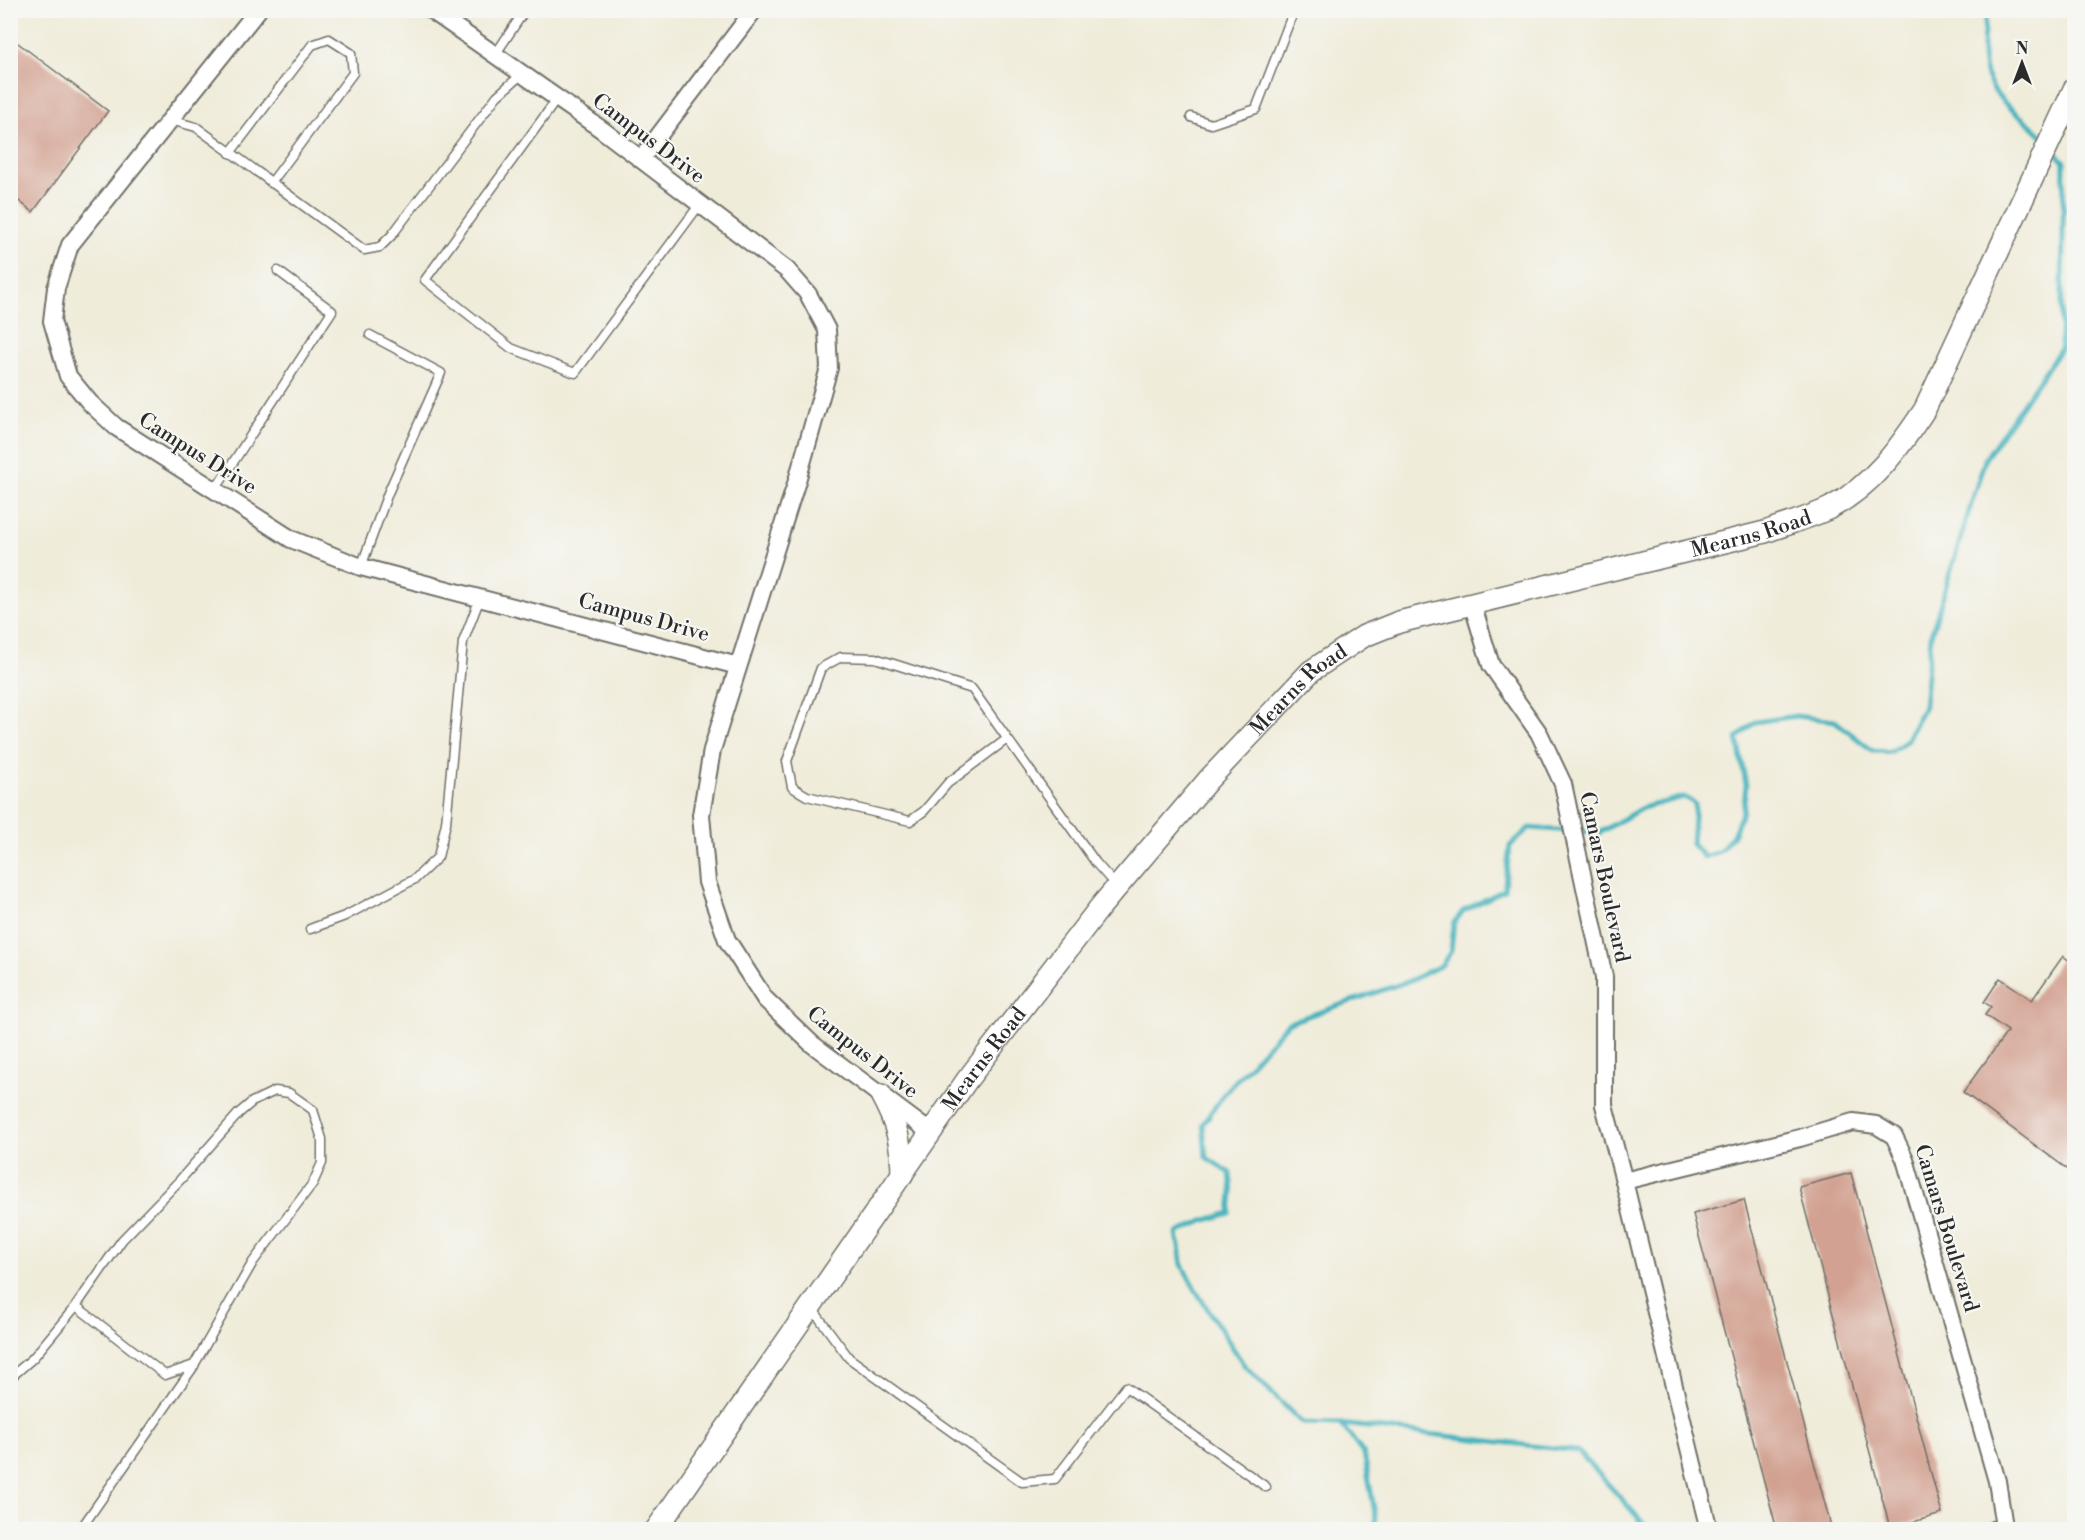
<svg xmlns="http://www.w3.org/2000/svg" width="2085" height="1540" viewBox="0 0 2085 1540" font-family="'Libre Bodoni',serif">
	<style>
		.lines { fill: none; stroke-linecap: round; stroke-linejoin: round }
		.stream { stroke: #45b4be; stroke-width: 5 }
		.building { fill: #d2a191 }
		.service-casing { stroke: #706f68; stroke-width: 11 }
		.minor-casing { stroke: #706f68; stroke-width: 20 }
		.tertiary-casing { stroke: #706f68; stroke-width: 24 }
		.service { stroke: #fff; stroke-width: 8 }
		.minor { stroke: #fff; stroke-width: 16 }
		.tertiary { stroke: #fff; stroke-width: 21 }
		.labels { text-anchor: middle; stroke-width: 4.5; stroke-linejoin: round; paint-order: stroke }
		.street-label { font-size: 21px; fill: #2b2b2b; stroke: #f6f6f2 }
	</style>
	<rect width="100%" height="100%" fill="#f6f6f2"/>
	<filter id="ink" filterUnits="userSpaceOnUse"><feTurbulence type="fractalNoise" baseFrequency=".0167" numOctaves="2"/><feDisplacementMap in="SourceGraphic" scale="12" xChannelSelector="R" yChannelSelector="G"/><feConvolveMatrix kernelMatrix="1 2 1 2 8 2 1 2 1" color-interpolation-filters="sRGB"/></filter>
	<filter id="wash" filterUnits="userSpaceOnUse"><feTurbulence type="fractalNoise" baseFrequency=".008" numOctaves="4" result="noise"/><feDisplacementMap in="SourceGraphic" scale="24" xChannelSelector="R" yChannelSelector="G"/><feGaussianBlur stdDeviation="1.35" result="paint"/><feColorMatrix in="noise" values="0 0 0 0 0 0 0 0 0 0 0 0 0 0 0 0 0 1.4 0 .05"/><feComposite in="paint" operator="in"/></filter>
	<g filter="url(#wash)">
		<rect width="100%" height="100%" fill="#f0ecda"/>
		<g class="lines">
			<!-- stream -->
			<g class="stream">
				<path d="M1987,10C1981,50 1977,80 2010,108C2023,119 2034,126 2045,139"/>
				<path d="M1341,1424L1364,1454L1376,1519L1374,1530"/>
				<path d="M1646,1530L1645,1525L1578,1451L1341,1424L1302,1423L1244,1365L1198,1294L1182,1265L1177,1233L1203,1221L1230,1213L1232,1193L1230,1173L1206,1157L1203,1124L1224,1094L1288,1023L1409,981L1442,965L1451,951L1454,923L1463,911L1504,890L1510,846L1529,828L1599,833L1642,808L1684,797L1695,804L1692,844L1704,857L1720,851L1733,835L1743,811L1746,785L1737,738L1755,722L1796,716L1835,721L1873,751L1891,752L1906,741L1924,706L1931,635L1985,459L2061,348L2064,162L2052,149"/>
			</g>
		</g>
		<g id="blocks">
			<!-- building -->
			<g class="building">
				<path d="M10,37L108,111L33,212L10,194Z"/>
				<path d="M2063,956L2074,964V1174L1963,1092L2008,1031L1985,1015L1991,1007L1984,1002L2000,978L2032,1000Z"/>
				<path d="M1851,1173L1942,1514L1890,1528L1799,1187Z"/>
				<path d="M1744,1200L1832,1530H1777L1693,1214Z"/>
			</g>
		</g>
	</g>
	<g filter="url(#ink)">
		<use href="#blocks" fill-opacity="0" stroke="#706f68" stroke-width="1.5"/>
		<g class="lines">
			<!-- service casing -->
			<g class="service-casing">
				<g id="service">
					<path d="M495,55L525,10"/>
					<path d="M557,99L425,280L511,348L575,373L700,204"/>
					<path d="M1191,117L1211,124L1256,109L1294,10"/>
					<path d="M170,120L196,127L364,250L380,247L392,235L497,96L522,74"/>
					<path d="M230,153L312,45L329,39L351,53L353,73L271,183"/>
					<path d="M215,490L332,311L278,271"/>
					<path d="M361,567L388,493L441,373L370,335"/>
					<path d="M1007,739L948,783L924,811L910,821L807,796L792,787L787,761L821,668L841,657L875,658L972,689L1096,863L1117,887"/>
					<path d="M310,929L345,916L415,879L438,857L446,823L463,642L480,598"/>
					<path d="M811,1307L849,1358L1022,1482L1055,1479L1126,1387L1266,1487"/>
					<path d="M10,1378L33,1358L76,1306L122,1240L180,1180L239,1113L252,1102L275,1091L289,1093L313,1110L322,1139V1163L313,1183L253,1262L194,1365L165,1375L76,1306"/>
					<path d="M80,1530L194,1366"/>
				</g>
			</g>
			<!-- minor casing -->
			<g class="minor-casing">
				<g id="minor">
					<path d="M258,10L70,245L56,288L52,321L68,376L90,403L116,427L291,539L361,567L738,666"/>
					<path d="M431,10L601,129L787,270L808,294L827,330L829,368L796,484L712,750L701,815L707,882L727,940L765,999L812,1044L931,1133"/>
					<path d="M641,159L754,10"/>
					<path d="M1472,603L1491,665L1539,733L1563,784L1604,977V1105L1624,1181"/>
					<path d="M1709,1530L1624,1181L1800,1138L1853,1122L1876,1125L1894,1136L1905,1159L1997,1481L2004,1527L1993,1530"/>
				</g>
			</g>
			<!-- tertiary casing -->
			<g class="tertiary-casing">
				<g id="tertiary">
					<path d="M881,1095C896,1122 902,1144 902,1175"/>
					<path id="s1" d="M656,1530L967,1080L1101,906L1209,779L1311,671L1364,636L1399,622L1765,532C1786,524 1809,518 1830,508C1872,486 1900,447 1925,409L2074,89"/>
				</g>
			</g>
			<!-- service -->
			<use href="#service" class="service"/>
			<!-- minor -->
			<use href="#minor" class="minor"/>
			<!-- tertiary -->
			<use href="#tertiary" class="tertiary"/>
		</g>
	</g>
	<g class="labels">
		<!-- street labels -->
		<g class="street-label">
			<text transform="translate(649 138) rotate(37)" y="7">Campus Drive</text>
			<text transform="translate(198 453) rotate(32)" y="7">Campus Drive</text>
			<text dy="7" stroke="none"><textPath href="#s1" startOffset="1546">Mearns Road</textPath></text>
			<text transform="translate(644 617) rotate(15)" y="7">Campus Drive</text>
			<text dy="7" stroke="none"><textPath href="#s1" startOffset="1060">Mearns Road</textPath></text>
			<text transform="translate(1605 877) rotate(78)" y="7">Camars Boulevard</text>
			<text transform="translate(863 1052) rotate(38)" y="7">Campus Drive</text>
			<text dy="7" stroke="none"><textPath href="#s1" startOffset="574">Mearns Road</textPath></text>
			<text transform="translate(1947 1228) rotate(73)" y="7">Camars Boulevard</text>
		</g>
	</g>
	<!-- margin -->
	<rect width="2085" height="1540" fill="none" stroke="#f6f6f2" stroke-width="36"/>
	<!-- north arrow -->
	<g transform="translate(2022 63)" stroke="#f6f6f2" stroke-width="4.5" paint-order="stroke">
	<path d="M0-4.5L10 22L0 15L-10 22Z" fill="#2b2b2b"/>
	<text y="-9" font-size="16" font-weight="bold" text-anchor="middle" fill="#2b2b2b">N</text>
	</g>
</svg>
